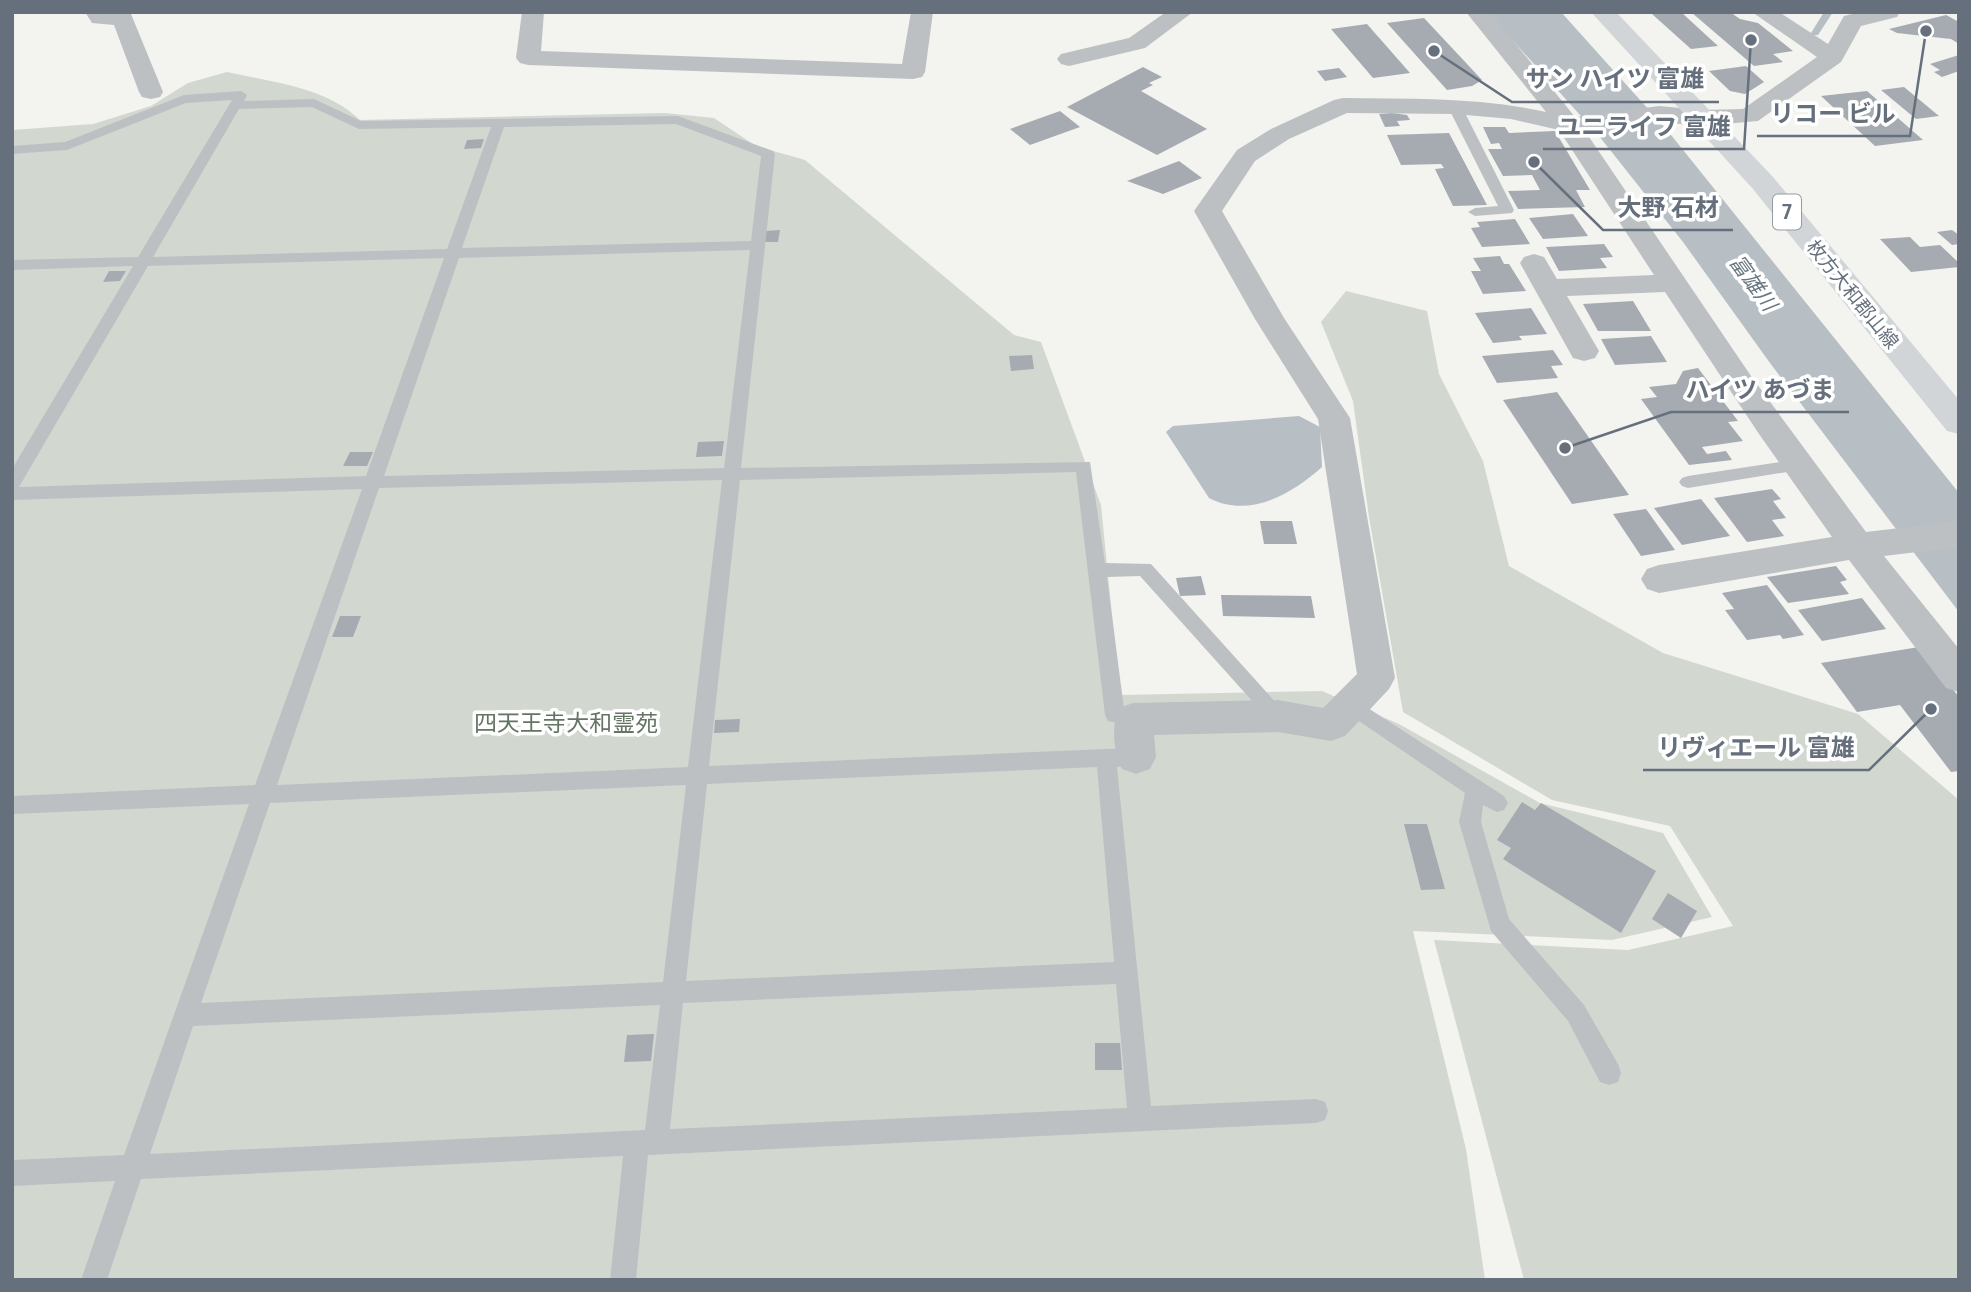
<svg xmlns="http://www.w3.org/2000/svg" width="1971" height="1292" viewBox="0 0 1971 1292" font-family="'Roboto Condensed','Noto Sans JP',sans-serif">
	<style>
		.green { fill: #d2d8d0 }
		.water { fill: #b8bfc4 }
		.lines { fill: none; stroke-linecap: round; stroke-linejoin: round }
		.stream { fill: #b8bfc4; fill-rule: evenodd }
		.building { fill: #a6abb1 }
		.service { fill: #bdc0c3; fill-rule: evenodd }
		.minor { fill: #bdc0c3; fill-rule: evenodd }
		.primary { fill: #d1d5d8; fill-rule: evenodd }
		.labels { text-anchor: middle; stroke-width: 7; stroke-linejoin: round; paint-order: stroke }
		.far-street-label { font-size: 19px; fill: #66707d; stroke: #fff }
		.shield { fill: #fff; stroke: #949ba4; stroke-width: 2 }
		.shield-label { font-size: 21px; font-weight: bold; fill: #66707d }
		.far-water-label { font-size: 21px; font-style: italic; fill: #677681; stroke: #fff }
		.park-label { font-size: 23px; fill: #657564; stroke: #fff }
		.leader { fill: none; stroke: #66707d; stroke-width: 2.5 }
		.callout-dot { fill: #66707d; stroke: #fff; stroke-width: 2.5 }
		.callout-label { font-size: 24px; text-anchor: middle; font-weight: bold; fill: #66707d; stroke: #fff; stroke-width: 7; stroke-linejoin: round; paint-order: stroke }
	</style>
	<rect width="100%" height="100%" fill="#f3f3f0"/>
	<!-- green -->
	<g class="green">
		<path d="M227,72C271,82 326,87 360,120L665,113L714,118L756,146L805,160L1014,335L1041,342L1101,505L1120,695L1322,691L1399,724L1540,803L1663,833L1712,917L1612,940L1413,931L1466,1149L1485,1280H12V130L93,124L151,106L188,83Z"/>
		<path d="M1346,291L1427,311L1439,374L1483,461L1509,566L1663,653L1858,714L1959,800V1280H1524L1434,940L1628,950L1733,926L1670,826L1552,800L1403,712L1369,517L1353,401L1321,322Z"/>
	</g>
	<!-- water -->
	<g class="water">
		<path d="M1487,12H1561L1667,130L1959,493V612L1770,363L1683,242L1599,136Z"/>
		<path d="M1299,416L1320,427L1322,467C1292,494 1249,519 1209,498L1166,432L1173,426Z"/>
	</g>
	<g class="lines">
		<!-- stream -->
		<path class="stream" d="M1824,12H1833L1818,35H1812L1811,33Z"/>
	</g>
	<!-- building -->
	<g class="building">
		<path d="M1681,12L1718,46L1691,49L1652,14Z"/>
		<path d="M1691,12H1730L1740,19L1758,23L1793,51L1773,54L1783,62L1754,66Z"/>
		<path d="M1946,15L1959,22V44L1951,39L1897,33L1889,29Z"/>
		<path d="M1424,18L1482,80L1472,86L1447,90L1387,23Z"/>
		<path d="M1367,24L1410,73L1373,78L1331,29Z"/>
		<path d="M1959,55V71L1942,77L1934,72L1940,70L1930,64Z"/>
		<path d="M1746,66L1764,82L1745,94L1730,91L1709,71Z"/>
		<path d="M1143,67L1162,77L1149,83L1153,85L1141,91L1207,129L1157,155L1067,107Z"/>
		<path d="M1339,68L1347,77L1325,81L1317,71Z"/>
		<path d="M1904,87L1939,116L1916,119L1881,90Z"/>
		<path d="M1867,91L1923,140L1875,146L1821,96Z"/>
		<path d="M1060,111L1080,127L1030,145L1010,129Z"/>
		<path d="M1392,113L1407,115L1410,120L1397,121L1400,126L1385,127L1379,114Z"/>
		<path d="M1483,127H1505L1509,133L1555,131L1590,190H1576L1585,207L1518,209L1508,191L1540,190L1532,175L1503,176L1488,149H1502L1499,143L1491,144Z"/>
		<path d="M1449,133L1487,205L1453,206L1435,169L1444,168L1441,164L1401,165L1387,135Z"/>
		<path d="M484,139L481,148L464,149L467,140Z"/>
		<path d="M1179,161L1202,178L1163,194L1127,181Z"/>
		<path d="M1573,214L1588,236L1543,239L1529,218Z"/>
		<path d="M1515,219L1530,244L1482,247L1471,228L1480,227L1477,222Z"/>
		<path d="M780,230L778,242H764L766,231Z"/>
		<path d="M1952,230L1959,235V244L1952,245L1937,232Z"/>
		<path d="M1910,237L1920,247L1940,245L1959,263V267L1911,272L1880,239Z"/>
		<path d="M1604,244L1613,257L1600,258L1607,268L1559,271L1546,247Z"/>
		<path d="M1500,256L1504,264H1509L1526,291L1483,294L1471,271H1481L1473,258Z"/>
		<path d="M109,271H126L120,281L103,282Z"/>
		<path d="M1633,301L1651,331H1598L1583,304Z"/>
		<path d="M1531,308L1547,334L1519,336L1522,340L1493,343L1475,313Z"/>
		<path d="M1651,336L1667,362L1615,365L1601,339Z"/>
		<path d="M1553,350L1563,365L1551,366L1558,378L1497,383L1482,356Z"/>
		<path d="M1032,355L1034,369L1011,371L1009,356Z"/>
		<path d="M1698,368L1738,421L1728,422L1743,441L1702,447L1707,454L1726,451L1732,460L1689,465L1641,399L1657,397L1649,387L1676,384L1683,371Z"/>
		<path d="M1557,392L1629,495L1572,504L1503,400Z"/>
		<path d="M724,441L722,456L696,457L698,442Z"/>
		<path d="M350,452H373L367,466H343Z"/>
		<path d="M1772,489L1781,499L1773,501L1786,518L1772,520L1784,536L1747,542L1714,498Z"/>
		<path d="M1701,499L1730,536L1682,545L1654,508Z"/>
		<path d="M1646,509L1675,550L1641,556L1613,514Z"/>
		<path d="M1260,521H1292L1297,544H1264Z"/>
		<path d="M1836,566L1847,580L1840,582L1849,594L1788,603L1767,577Z"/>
		<path d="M1201,576L1206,595L1180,596L1176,578Z"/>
		<path d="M1767,585L1804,635L1783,639L1780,635L1747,640L1725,610L1734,609L1722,593Z"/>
		<path d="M1221,595L1311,596L1315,618L1223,616Z"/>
		<path d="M1862,598L1886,629L1822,641L1798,610Z"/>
		<path d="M340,616H361L353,637H332Z"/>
		<path d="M1919,647L1959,697V771L1951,772L1900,705L1857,712L1821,663Z"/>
		<path d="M740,719L739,732L714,733L715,720Z"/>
		<path d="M1522,802L1535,810L1541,803L1656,871L1621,933L1503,859L1511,848L1497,840Z"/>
		<path d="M1404,824H1427L1445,889L1421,890Z"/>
		<path d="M1668,893L1697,911L1681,938L1652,919Z"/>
		<path d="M654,1034L651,1061L624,1062L627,1035Z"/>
		<path d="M1095,1043H1120L1122,1070H1095Z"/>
	</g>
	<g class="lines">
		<!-- service -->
		<g class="service">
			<path d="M241,91L247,95L244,101L314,99L361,121L678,116L773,151L775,154L741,468L1090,462L1105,563L1151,564L1288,716L1285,722L1278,724L1271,722L1140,576L1107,577L1124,709L1140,713L1143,719L1140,725L1133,727L1108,721L1105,715L1076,472L740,480L709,766L1106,749L1136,748L1143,751L1146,757L1143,763L1117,767L1151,1106L1316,1099L1325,1102L1328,1111L1325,1120L1316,1123L648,1155L636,1280H610L623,1156L141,1179L107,1280H81L115,1181L12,1186V1160L124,1155L249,804L12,814V796L255,785L362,489L12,500V469L133,266L12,270V260L138,257L232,100L186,103L67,150L12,154V146L65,142L184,95ZM312,107L359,129L491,127L447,249L153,257L239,109ZM676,124L761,156L751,241L462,248L504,127ZM750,250L724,468L384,476L459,258ZM444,258L366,476L19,487L148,266ZM722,480L688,767L277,785L379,488ZM1097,767L1114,962L686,981L707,784ZM686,785L663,982L201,1003L270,803ZM1116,984L1127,1108L670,1129L683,1003ZM660,1005L645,1130L150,1154L193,1026Z"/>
			<path d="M1455,103L1462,107L1514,210L1512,213L1475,216L1468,212L1475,208L1498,206L1448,107Z"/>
			<path d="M1799,459L1805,461L1808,465L1805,469L1688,488L1682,486L1679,482L1682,478L1688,476Z"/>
			<path d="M1351,697L1504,796L1508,803L1504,810L1497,812L1483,805L1481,822L1509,919L1584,1005L1618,1064L1621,1073L1618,1082L1609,1085L1600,1082L1568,1021L1491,931L1459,822L1465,793L1344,711L1341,705L1344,699Z"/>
		</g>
		<!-- minor -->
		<g class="minor">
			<path d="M85,12L131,14L163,92L160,97L151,99L142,97L139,92L114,25L92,23Z"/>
			<path d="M522,12H544L541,51L902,64L911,12H933L925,72L922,77L913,79L528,65L520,63L516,58Z"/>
			<path d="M1166,12H1193L1145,48L1069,66L1061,64L1057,59L1061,54L1129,38Z"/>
			<path d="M1466,12H1490L1575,117L1659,106L1702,110L1743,109L1817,57L1752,12H1779L1828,44L1844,16L1860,12H1900L1897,17L1861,26L1841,62L1758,121L1702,126L1659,122L1585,131L1751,376L1866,532L1959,521V547L1884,556L1959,649V692L1946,688L1849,560L1659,593L1647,589L1641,579L1647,569L1659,565L1832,537L1759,434L1665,292L1567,296L1599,351L1595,358L1584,361L1573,358L1520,263L1524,257L1534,254L1544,257L1557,279L1654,275L1559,130L1511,119L1455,114L1347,113L1289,139L1255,161L1222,211L1284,318L1350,418L1395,678L1389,689L1345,736L1331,741L1278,732L1154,735L1156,757L1150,769L1136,774L1122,769C1113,751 1111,726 1119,708L1133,703L1278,700L1323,708L1357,674L1318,419L1255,319L1194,211L1237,150L1271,129L1334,100L1343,98C1411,99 1479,97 1546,112Z"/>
		</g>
		<!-- primary -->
		<path class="primary" d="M1591,12H1616L1773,177L1959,400V434L1947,431L1753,189Z"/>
	</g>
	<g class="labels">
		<!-- far-street labels -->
		<g class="far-street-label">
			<text transform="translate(1853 294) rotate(51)" y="7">枚方大和郡山線</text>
		</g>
		<!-- shield labels -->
		<rect class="shield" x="1773" y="194.5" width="28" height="35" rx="5"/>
		<g class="shield-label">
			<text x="1787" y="219">7</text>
		</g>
		<!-- far-water labels -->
		<g class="far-water-label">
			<text transform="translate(1753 283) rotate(54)" y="7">富雄川</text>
		</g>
		<!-- park labels -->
		<g class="park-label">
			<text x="566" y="731">四天王寺大和霊苑</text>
		</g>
	</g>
	<!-- callouts -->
	<path class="leader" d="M1434 51L1512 102H1719M1926 31L1910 136H1757M1751 40L1744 149H1543M1534 162L1603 230H1733M1565 448L1671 412H1849M1931 709L1869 770H1643"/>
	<g class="callout-dot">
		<circle cx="1434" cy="51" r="7"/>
		<circle cx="1926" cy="31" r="7"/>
		<circle cx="1751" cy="40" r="7"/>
		<circle cx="1534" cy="162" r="7"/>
		<circle cx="1565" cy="448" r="7"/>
		<circle cx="1931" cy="709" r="7"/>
	</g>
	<g class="callout-label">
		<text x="1615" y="87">サン ハイツ 富雄</text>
		<text x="1833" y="122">リコー ビル</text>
		<text x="1644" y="135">ユニライフ 富雄</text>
		<text x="1668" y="216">大野 石材</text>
		<text x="1760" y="398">ハイツ あづま</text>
		<text x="1756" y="756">リヴィエール 富雄</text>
	</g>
	<!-- border -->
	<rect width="1971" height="1292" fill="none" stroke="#66707d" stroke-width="28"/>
</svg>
